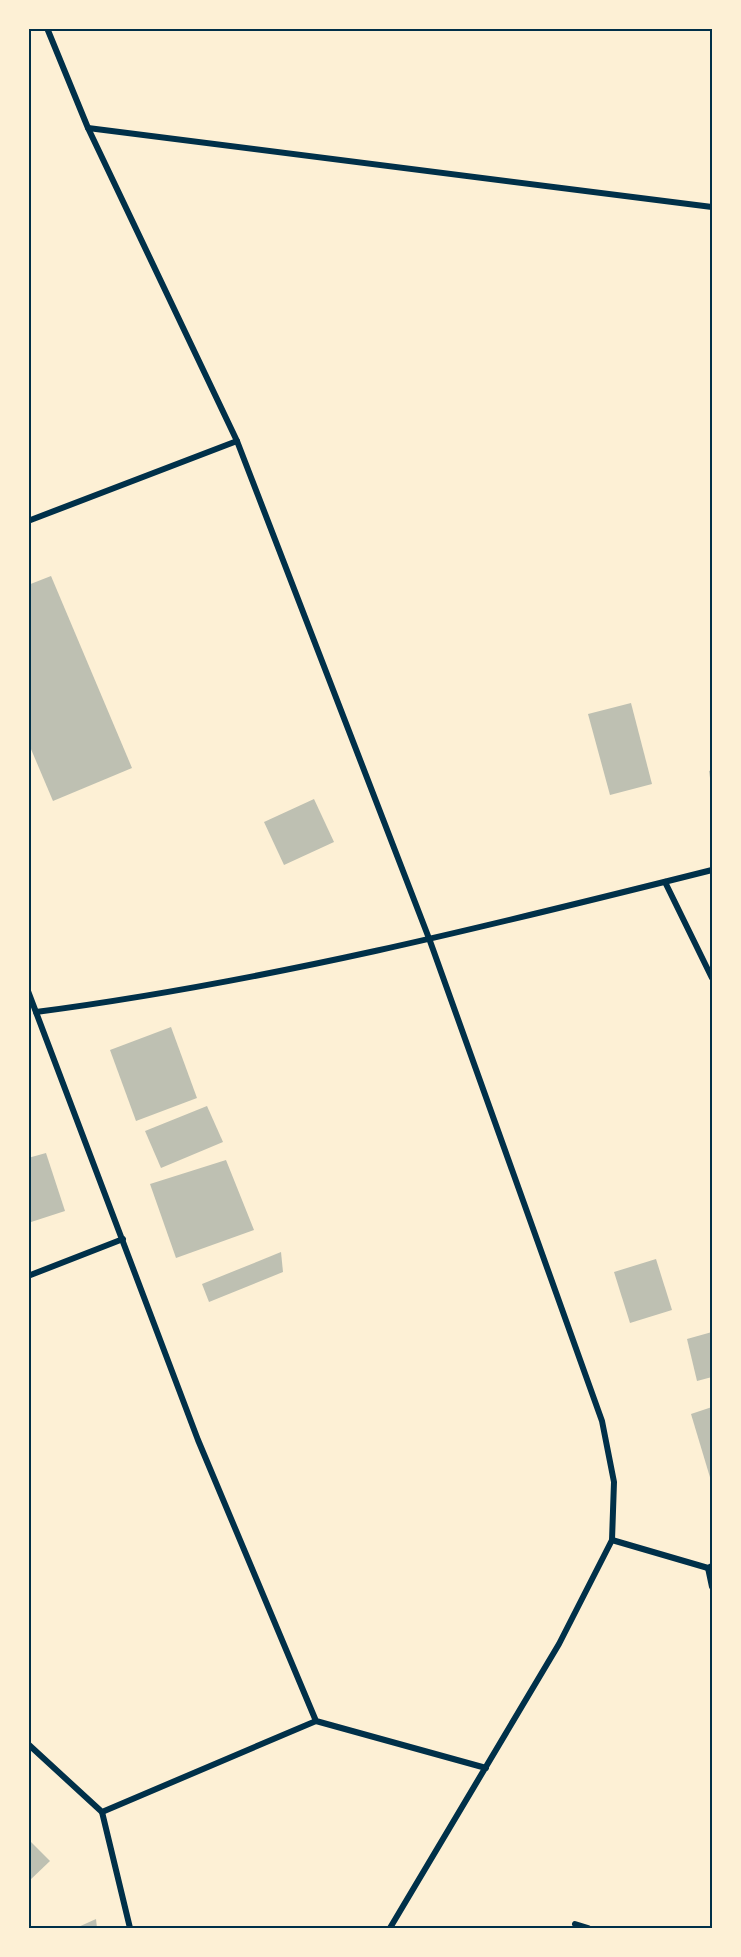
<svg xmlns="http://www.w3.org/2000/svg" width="741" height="1957" viewBox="0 0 741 1957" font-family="Lato,sans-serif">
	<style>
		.building { fill: #bec0b2 }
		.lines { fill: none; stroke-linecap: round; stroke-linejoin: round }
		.minor { stroke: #003049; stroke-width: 6 }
		.neatline { fill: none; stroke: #003049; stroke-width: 2 }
	</style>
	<rect width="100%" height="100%" fill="#fdf0d5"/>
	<!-- building -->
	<g class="building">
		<path d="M51,576L132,768L53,801L28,742V585Z"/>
		<path d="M631,703L652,784L610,795L588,714Z"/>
		<path d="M712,770V785H711L709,771Z"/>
		<path d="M314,799L334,842L284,865L264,822Z"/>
		<path d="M171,1027L197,1098L136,1121L110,1050Z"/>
		<path d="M207,1106L223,1142L161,1168L145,1131Z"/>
		<path d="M46,1153L65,1211L28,1223V1158Z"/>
		<path d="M226,1160L254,1230L176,1258L150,1184Z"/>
		<path d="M281,1252L283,1272L209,1302L202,1284Z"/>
		<path d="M656,1259L672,1310L630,1323L614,1272Z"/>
		<path d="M712,1332V1377L697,1381L687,1339Z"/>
		<path d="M712,1407V1484L691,1414Z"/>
		<path d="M28,1839L50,1861L28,1882Z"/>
		<path d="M96,1919L97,1928H76Z"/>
	</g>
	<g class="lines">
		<!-- minor -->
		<g class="minor">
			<path d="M47,28L88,128L237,441L430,941L602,1421L614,1482L612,1540L559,1644L390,1928"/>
			<path d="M88,128L712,207"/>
			<path d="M28,521L237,441"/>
			<path d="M665,882L712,978"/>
			<path d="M28,991L198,1440L316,1721L486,1768"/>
			<path d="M36,1012C265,982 489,926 712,870"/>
			<path d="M28,1276L123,1239"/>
			<path d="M612,1540L708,1568L712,1566"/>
			<path d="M708,1568L712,1587"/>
			<path d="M28,1744L102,1812L316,1721"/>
			<path d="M102,1812L130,1928"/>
			<path d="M575,1924L588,1928"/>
		</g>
	</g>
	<!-- border -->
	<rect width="741" height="1957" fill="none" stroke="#fdf0d5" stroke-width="60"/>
	<rect x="30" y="30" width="681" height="1897" class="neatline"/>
</svg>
